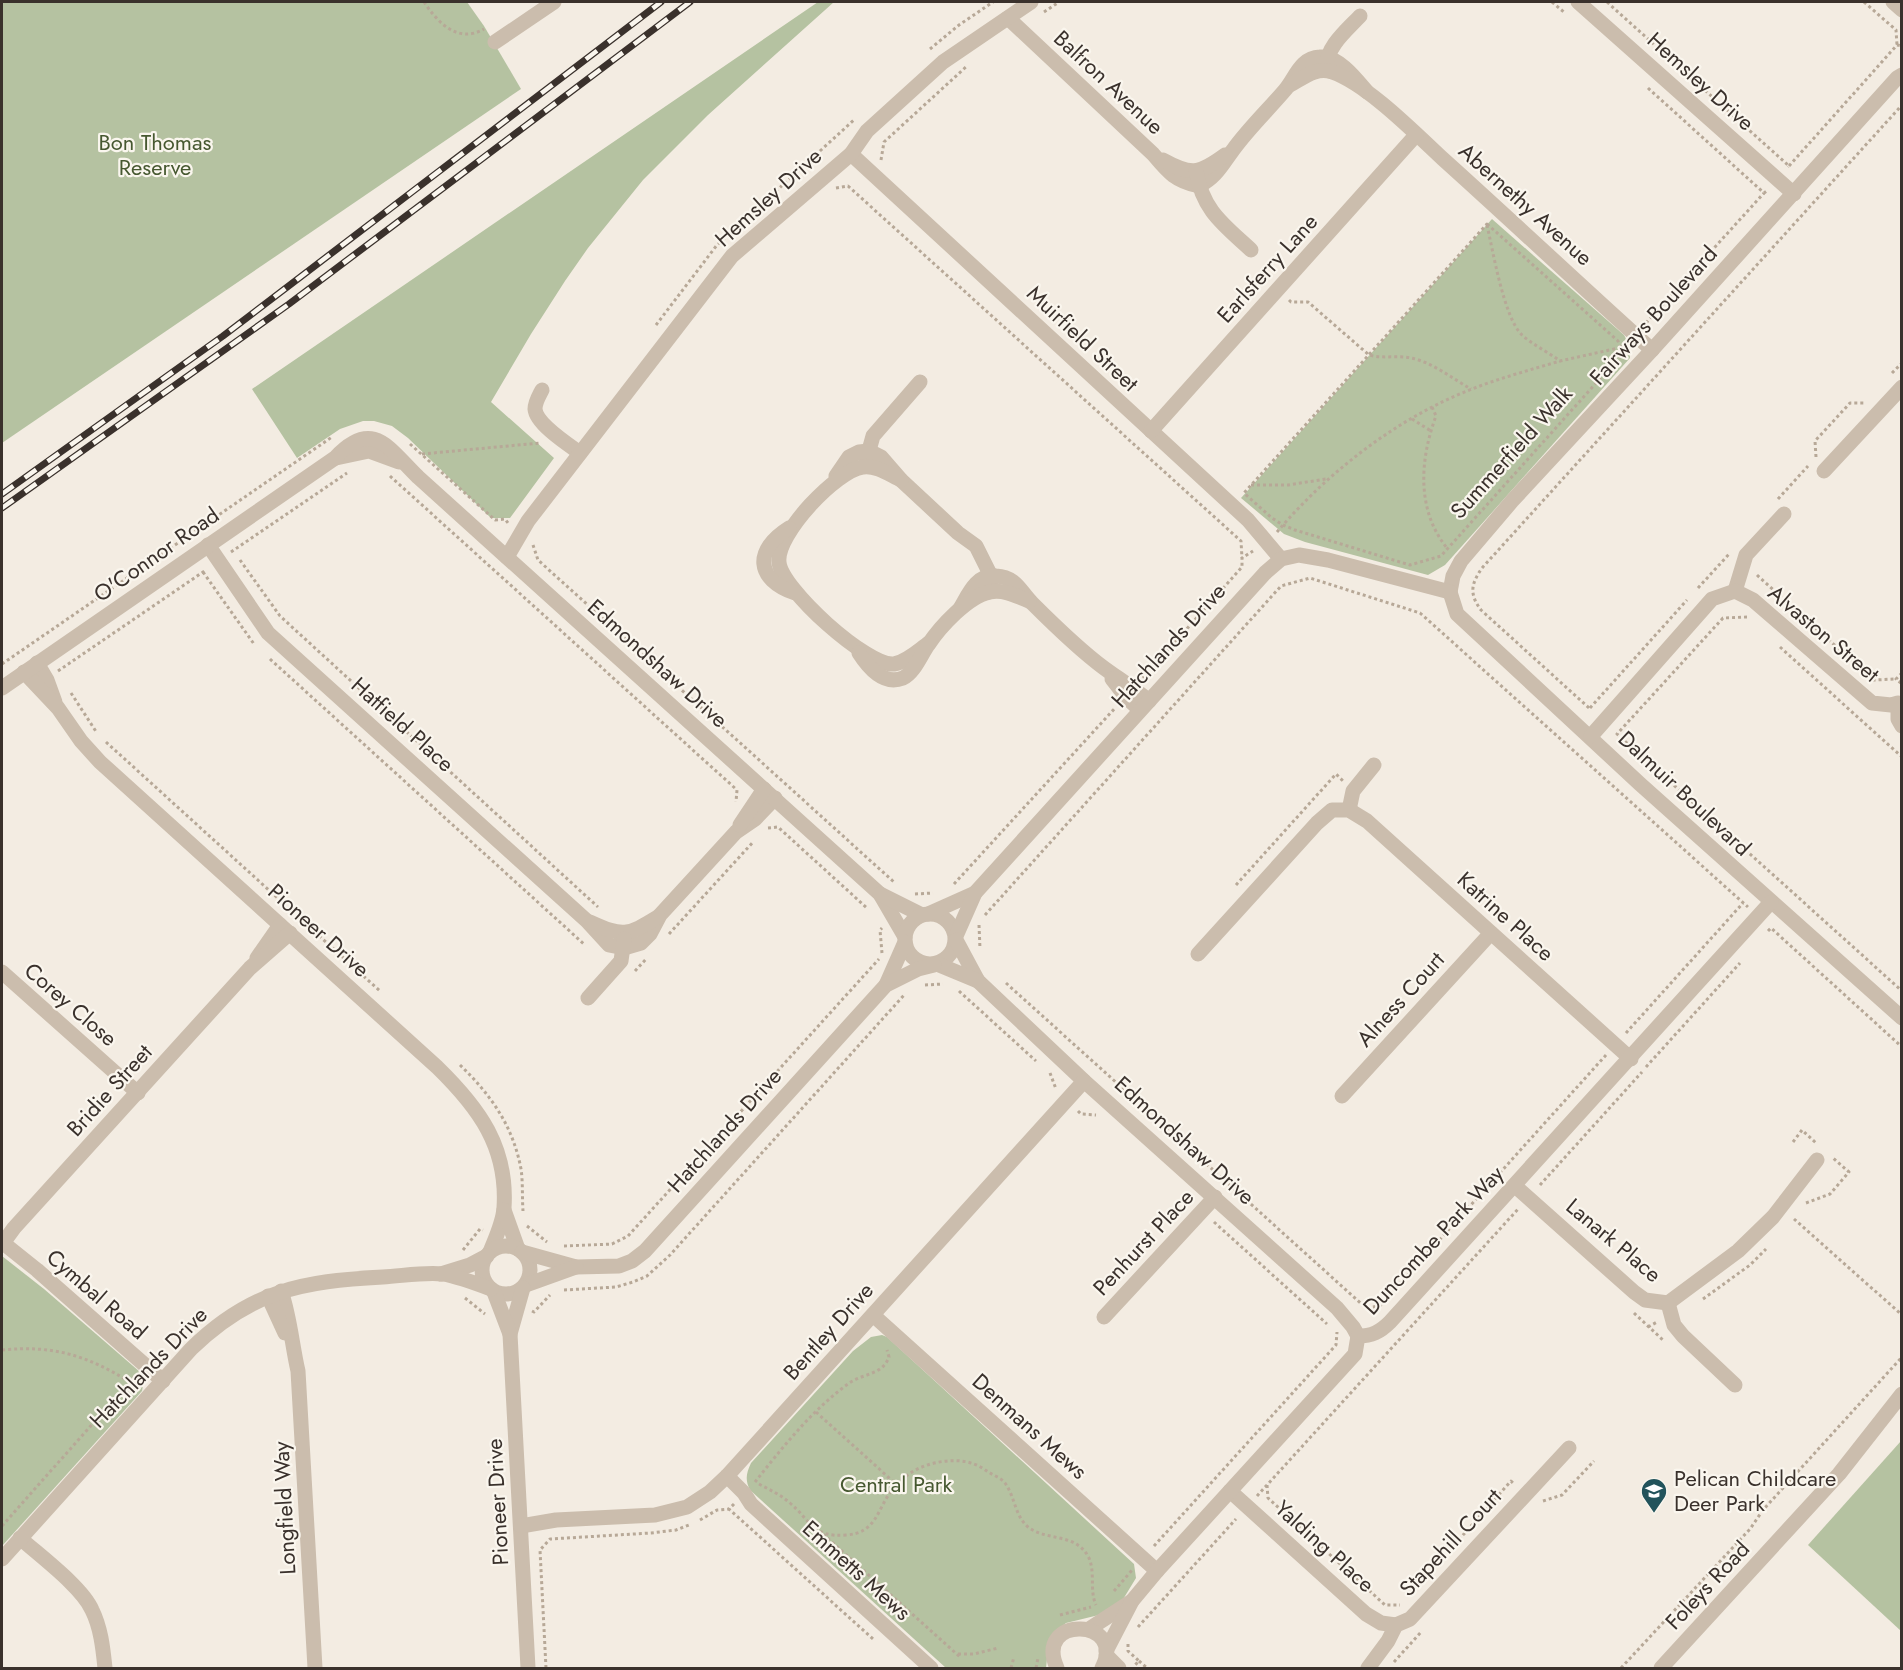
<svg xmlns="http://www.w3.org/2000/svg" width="1903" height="1670" viewBox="0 0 1903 1670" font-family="Jost,sans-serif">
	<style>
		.green { fill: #b5c2a1 }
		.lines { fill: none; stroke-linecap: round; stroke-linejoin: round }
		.path { stroke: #b7a897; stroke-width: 3; stroke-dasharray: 3 3; stroke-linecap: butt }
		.minor { stroke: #cbbdad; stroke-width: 15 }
		.rail-casing { stroke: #3a312c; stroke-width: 7 }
		.rail { stroke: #faf6ee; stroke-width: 4.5; stroke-dasharray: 14; stroke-linecap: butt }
		.labels { text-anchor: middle; stroke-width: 4.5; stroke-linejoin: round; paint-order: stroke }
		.street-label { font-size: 22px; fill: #3a312c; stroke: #faf6ee }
		.park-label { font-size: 22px; fill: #465830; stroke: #faf6ee }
		.poi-label { font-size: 22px; fill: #3a312c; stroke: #faf6ee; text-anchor: start }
	</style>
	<rect width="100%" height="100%" fill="#f3ece2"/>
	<!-- green -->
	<g class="green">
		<path d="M2,2H467L484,26L521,89L2,443Z"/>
		<path d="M818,2H834L708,115L643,180L588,248L565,281L531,334L491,402L554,458L510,518H491L408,438L392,426L374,421H363L340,429L297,458L252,389Z"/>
		<path d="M1492,219L1624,335L1630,346V358L1445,565L1428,575L1305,542L1284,534L1241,498Z"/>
		<path d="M2,1256L44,1289L140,1372L144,1380L142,1391L2,1546Z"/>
		<path d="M882,1335L887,1337L1134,1564L1136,1578L1122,1601L1107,1613L1066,1623L1055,1632L1048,1650L1046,1668H946L750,1490C745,1480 746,1474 751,1463L853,1351L871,1337Z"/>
		<path d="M1901,1441V1631L1808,1545Z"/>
	</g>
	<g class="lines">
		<!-- path -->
		<g class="path">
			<path d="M424,2C438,23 458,44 484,29"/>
			<path d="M1552,2L1565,13"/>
			<path d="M1607,2L1789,166L1788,167"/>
			<path d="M1864,2L1896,30L1897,45"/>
			<path d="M1044,12L1059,2"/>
			<path d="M930,49L959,25L993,2"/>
			<path d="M1648,88L1764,193L1768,190"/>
			<path d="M881,160L884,142L967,66"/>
			<path d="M1789,166L1897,45L1902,46"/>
			<path d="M836,188L848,186L1241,541L1242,558"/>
			<path d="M1487,224L1618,341L1623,353L1441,556L1410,565L1295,530L1283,525L1272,518L1244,493Z"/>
			<path d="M1487,225C1493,251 1504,318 1522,335C1533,345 1548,352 1560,361L1623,347"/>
			<path d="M1289,300L1291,302H1308L1369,355C1383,359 1397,355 1411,358C1432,362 1453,379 1471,389"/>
			<path d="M1646,323L1764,193"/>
			<path d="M656,325L717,245L855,119"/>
			<path d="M1892,373L1902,363"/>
			<path d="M1432,407L1436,416C1420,459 1416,510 1447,548"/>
			<path d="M1412,419L1431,431"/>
			<path d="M410,444L495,520L505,519L508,523"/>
			<path d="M422,454L540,443"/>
			<path d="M1816,457L1815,441L1850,403H1866"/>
			<path d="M390,476L737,790L736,802"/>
			<path d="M1251,485H1288L1326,479"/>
			<path d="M1778,499L1808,466"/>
			<path d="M1277,532C1328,472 1397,418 1472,389C1500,378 1530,370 1560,361"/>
			<path d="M533,545L538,560L895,883"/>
			<path d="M231,552L347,473"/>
			<path d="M240,560L280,616L598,907"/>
			<path d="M203,572L254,644"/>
			<path d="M1757,575L1873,680L1896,679"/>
			<path d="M1698,588L1730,553"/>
			<path d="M1747,617L1723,618L1617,734L1902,991"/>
			<path d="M1780,647L1902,757"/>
			<path d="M270,659L585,945"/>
			<path d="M2,664L332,437"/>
			<path d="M58,671L206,570"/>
			<path d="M1902,673L1896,679L1902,684"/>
			<path d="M1143,678L1242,567V558L1253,551"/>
			<path d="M71,693L97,733"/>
			<path d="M1589,708L1481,610C1469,594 1471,584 1482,568L1902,105"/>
			<path d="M1590,708L1687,600"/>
			<path d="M106,742L381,992"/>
			<path d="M768,828L778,827L868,909"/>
			<path d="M954,884L1116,707"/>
			<path d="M1236,885L1336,774L1343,781"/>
			<path d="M915,894L933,893"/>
			<path d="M985,915L1281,586L1310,578L1420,613L1748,907"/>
			<path d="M979,925L980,949"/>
			<path d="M1768,931L1771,928L1902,1047"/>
			<path d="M669,934L754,841"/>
			<path d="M882,953L880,930L882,928"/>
			<path d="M635,971L647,958"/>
			<path d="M1006,983L1366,1308L1380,1306L1606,1055"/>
			<path d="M925,985L943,984"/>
			<path d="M959,991L1036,1061"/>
			<path d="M1626,1033L1743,903"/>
			<path d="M460,1065C491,1095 513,1126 521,1169C523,1182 522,1197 523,1211"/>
			<path d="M1646,1067L1740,963"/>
			<path d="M1050,1073L1056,1089"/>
			<path d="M1078,1111L1081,1114L1096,1115"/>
			<path d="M1793,1142L1802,1130L1816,1143"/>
			<path d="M1540,1185L1642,1072"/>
			<path d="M1806,1203L1830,1194L1849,1172L1833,1158"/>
			<path d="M1794,1219L1902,1315"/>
			<path d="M1214,1222L1327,1324"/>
			<path d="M527,1226L547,1242"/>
			<path d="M564,1246L612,1244L628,1236L879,959"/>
			<path d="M463,1250L480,1229L483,1230"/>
			<path d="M564,1290L616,1287L633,1282L647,1276L670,1255L905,994"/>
			<path d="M465,1298L485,1314"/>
			<path d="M1703,1299L1750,1265L1766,1249"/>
			<path d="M532,1311L534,1312L550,1295"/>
			<path d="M1634,1313L1664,1341"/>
			<path d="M1648,1327L1657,1322"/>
			<path d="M2,1350C53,1345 86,1355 130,1382"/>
			<path d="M816,1412L897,1485"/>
			<path d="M755,1482C782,1448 812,1410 848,1384C862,1373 882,1376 889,1357L887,1350"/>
			<path d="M759,1484C770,1490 781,1495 790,1503C811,1521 813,1538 846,1535C877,1533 877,1509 892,1490C896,1485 901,1481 905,1477C921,1463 954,1456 974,1464C980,1466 985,1470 990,1473C995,1476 1001,1478 1005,1483C1015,1497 1015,1516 1028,1527C1046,1541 1075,1533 1088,1556C1096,1571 1089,1590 1096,1605"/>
			<path d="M1267,1485L1268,1498L1385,1605H1400"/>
			<path d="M1257,1496L1519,1208"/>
			<path d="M1543,1501L1562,1495L1594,1461"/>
			<path d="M734,1504L729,1509L873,1639"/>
			<path d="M700,1520L717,1510L729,1509"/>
			<path d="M2,1526L134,1377"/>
			<path d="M823,1534L960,1657"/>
			<path d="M1154,1546L1336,1345L1337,1332"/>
			<path d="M1431,1571L1511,1481L1514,1484"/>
			<path d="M1114,1591L1133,1569"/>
			<path d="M1060,1615L1091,1607"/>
			<path d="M1138,1627L1236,1519"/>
			<path d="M1128,1644V1651L1139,1661L1135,1665"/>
			<path d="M958,1654H974L998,1648"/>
			<path d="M1139,1661L1147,1668"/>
			<path d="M1394,1662L1422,1631"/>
			<path d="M546,1668L540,1550L550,1539L651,1533L676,1530L689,1525"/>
			<path d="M1011,1668L1014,1657"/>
			<path d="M1036,1668L1038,1658"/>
			<path d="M1621,1668L1750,1529L1763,1510L1902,1357"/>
		</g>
		<!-- minor -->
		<g class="minor">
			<path d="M1578,2L1794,194"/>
			<path d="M1893,2L1902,10"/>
			<path d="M1008,18L1153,154C1168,172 1175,181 1199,186C1217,176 1221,166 1233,150C1248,129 1268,110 1285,90C1296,77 1300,58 1320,57C1338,55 1357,80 1367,92"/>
			<path d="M495,42L554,2"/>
			<path d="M1326,67C1327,46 1346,31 1360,16"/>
			<path d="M1290,85C1303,78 1317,66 1332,72C1367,84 1415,133 1443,159C1513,222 1582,287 1652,350"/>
			<path d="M851,154L1248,520L1281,559"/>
			<path d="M1163,160C1192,176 1199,174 1225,155"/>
			<path d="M1196,171C1203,211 1223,224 1251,250"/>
			<path d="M542,390C539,396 535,402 535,409C536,424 569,445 580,453"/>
			<path d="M1151,431L1416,135"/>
			<path d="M336,458L369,451L399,462"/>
			<path d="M866,461L873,436L920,382"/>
			<path d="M1824,471L1902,387"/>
			<path d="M836,476L849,457L859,452L869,451L881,457L901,480L958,533L976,546L991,576V591"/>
			<path d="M901,480C890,475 876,465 863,467C837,470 776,534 779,562C781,589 868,667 894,664C907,662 919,650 929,643"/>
			<path d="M789,528C754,550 755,579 795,593"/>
			<path d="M208,545L268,633L587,921L609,945L624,948L641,943L650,934L660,915L736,832L755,819L775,798"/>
			<path d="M507,557L528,521L732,256L851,154L867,131L943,62L1031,2"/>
			<path d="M1735,591L1746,555L1784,514"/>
			<path d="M1450,592L1453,576L1461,561L1512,501L1652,350L1897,78L1902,75"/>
			<path d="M1450,592L1457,614L1640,784L1902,1018"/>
			<path d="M961,607C969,593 977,574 996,576C1016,577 1020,591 1032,603C1052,623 1081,651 1104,668C1119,679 1135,689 1149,701"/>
			<path d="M859,653C868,667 883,686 903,678C914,673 921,655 928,645C940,627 968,596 990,592C1003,589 1017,596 1029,601"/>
			<path d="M37,663L47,680L55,702"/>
			<path d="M24,672L58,708L81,741L100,762L437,1067C479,1108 508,1147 504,1208C503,1223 495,1239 490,1252"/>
			<path d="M1112,679L1126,697L1140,710"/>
			<path d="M2,688L335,458C373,417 389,449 418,477L880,894L905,937"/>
			<path d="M1591,736L1712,599L1735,591L1753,600L1872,703L1891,705L1898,703V719L1902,726"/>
			<path d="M1349,810L1353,791L1374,765"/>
			<path d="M740,825L764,789"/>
			<path d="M880,894L922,915"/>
			<circle cx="930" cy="939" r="25"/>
			<path d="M928,914L975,893"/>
			<path d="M590,922C623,937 627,936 658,917"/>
			<path d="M956,936L975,893L1265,573L1281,559L1299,555L1328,560L1450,592"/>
			<path d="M956,940L978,981L1084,1081L1337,1308L1353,1327L1358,1336"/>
			<path d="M1198,954L1317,823L1332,810H1349L1367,821L1631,1059"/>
			<path d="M257,958L280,925"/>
			<path d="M937,964L978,981"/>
			<path d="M2,972L138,1093"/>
			<path d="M886,985L905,942"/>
			<path d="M588,998L621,961L624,939"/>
			<path d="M1342,1096L1491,933"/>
			<path d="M1515,1186L1634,1292L1645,1300L1668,1303L1738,1251L1773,1217L1817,1160"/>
			<path d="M504,1210L518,1249"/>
			<path d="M2,1242L37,1270L163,1381"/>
			<path d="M3,1243L14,1228L250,968L290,933"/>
			<circle cx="506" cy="1270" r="24"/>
			<path d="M522,1252L576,1267L619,1266L632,1261L645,1251L886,985L918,969L934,965"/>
			<path d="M441,1274L470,1265L487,1256"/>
			<path d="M526,1285L576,1267"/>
			<path d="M523,1288L510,1334L528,1668"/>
			<path d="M281,1291C290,1317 292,1345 298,1371L315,1668"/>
			<path d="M494,1292L510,1334"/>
			<path d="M268,1296L285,1333"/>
			<path d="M1668,1303L1674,1325L1683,1336L1735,1385"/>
			<path d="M873,1315L1157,1571"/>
			<path d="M1104,1317L1215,1197"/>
			<path d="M727,1476L744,1493L751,1504L931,1668"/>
			<path d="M1230,1491L1366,1614L1381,1623L1396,1625"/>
			<path d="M521,1526L556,1520L655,1515L687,1507L710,1492L727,1476L1084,1081"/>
			<path d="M20,1538C40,1556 82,1587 92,1610C101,1628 103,1649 105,1668"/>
			<path d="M2,1559L191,1349C250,1291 302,1281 383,1277C402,1276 424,1272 443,1274C459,1277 475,1283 491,1289"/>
			<path d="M1089,1629L1132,1601"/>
			<path d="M1106,1651L1132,1601L1157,1571L1355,1354L1358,1336C1372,1336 1380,1332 1390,1322L1771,902"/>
			<path d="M1106,1655L1119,1668"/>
			<path d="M1057,1668C1033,1614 1128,1618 1102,1668"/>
			<path d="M1368,1668L1388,1641L1396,1625L1410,1619L1569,1448"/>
			<path d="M1661,1668L1839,1474L1902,1394"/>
		</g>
		<!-- rail casing -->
		<g class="rail-casing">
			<g id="rail">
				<path d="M2,494L223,336L661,2"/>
				<path d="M2,508L289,304L690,2"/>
			</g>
		</g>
		<!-- rail -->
		<use href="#rail" class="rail"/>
	</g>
	<!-- icons -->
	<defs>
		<g id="school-pin" transform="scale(1.35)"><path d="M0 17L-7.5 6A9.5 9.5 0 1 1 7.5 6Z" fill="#22535b" stroke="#faf6ee"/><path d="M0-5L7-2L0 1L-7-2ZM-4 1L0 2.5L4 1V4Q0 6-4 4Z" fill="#fff"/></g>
	</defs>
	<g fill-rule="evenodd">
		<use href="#school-pin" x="1654" y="1491"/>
	</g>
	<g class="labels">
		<!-- street labels -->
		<g class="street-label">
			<text transform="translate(1701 81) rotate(42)" y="8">Hemsley Drive</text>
			<text transform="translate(1109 82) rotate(43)" y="8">Balfron Avenue</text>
			<text transform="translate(768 197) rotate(-42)" y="8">Hemsley Drive</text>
			<text transform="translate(1526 204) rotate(42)" y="8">Abernethy Avenue</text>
			<text transform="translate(1267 268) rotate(-48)" y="8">Earlsferry Lane</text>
			<text transform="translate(1653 315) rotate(-48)" y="8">Fairways Boulevard</text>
			<text transform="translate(1083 338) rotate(43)" y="8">Muirfield Street</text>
			<text transform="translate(1511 452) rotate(-48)" y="8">Summerfield Walk</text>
			<text transform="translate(156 554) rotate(-35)" y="8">O'Connor Road</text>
			<text transform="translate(1824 633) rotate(40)" y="8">Alvaston Street</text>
			<text transform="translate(1168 645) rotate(-48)" y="8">Hatchlands Drive</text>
			<text transform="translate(658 663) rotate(42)" y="8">Edmondshaw Drive</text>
			<text transform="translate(403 724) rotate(42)" y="8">Hatfield Place</text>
			<text transform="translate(1685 793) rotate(43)" y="8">Dalmuir Boulevard</text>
			<text transform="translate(1506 916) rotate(42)" y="8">Katrine Place</text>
			<text transform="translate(319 930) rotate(42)" y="8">Pioneer Drive</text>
			<text transform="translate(1400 999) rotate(-48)" y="8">Alness Court</text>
			<text transform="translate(71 1004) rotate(41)" y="8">Corey Close</text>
			<text transform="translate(109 1090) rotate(-48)" y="8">Bridie Street</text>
			<text transform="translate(724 1130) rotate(-48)" y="8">Hatchlands Drive</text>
			<text transform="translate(1185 1140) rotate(42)" y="8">Edmondshaw Drive</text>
			<text transform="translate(1433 1240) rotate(-47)" y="8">Duncombe Park Way</text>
			<text transform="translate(1614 1240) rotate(40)" y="8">Lanark Place</text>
			<text transform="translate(1143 1242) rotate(-47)" y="8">Penhurst Place</text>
			<text transform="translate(97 1294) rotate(41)" y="8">Cymbal Road</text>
			<text transform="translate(828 1331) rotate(-48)" y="8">Bentley Drive</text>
			<text transform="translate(148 1367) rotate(-46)" y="8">Hatchlands Drive</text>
			<text transform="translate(1030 1426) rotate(42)" y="8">Denmans Mews</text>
			<text transform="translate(497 1502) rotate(-93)" y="8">Pioneer Drive</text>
			<text transform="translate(284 1508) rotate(-93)" y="8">Longfield Way</text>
			<text transform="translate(1450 1542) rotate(-47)" y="8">Stapehill Court</text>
			<text transform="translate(1325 1546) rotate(42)" y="8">Yalding Place</text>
			<text transform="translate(857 1570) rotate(42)" y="8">Emmetts Mews</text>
			<text transform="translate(1707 1585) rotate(-47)" y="8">Foleys Road</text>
		</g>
		<!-- park labels -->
		<g class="park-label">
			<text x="155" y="150">Bon Thomas<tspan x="155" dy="25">Reserve</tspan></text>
			<text x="896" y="1492">Central Park</text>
		</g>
		<!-- poi labels -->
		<g class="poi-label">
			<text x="1674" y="1486">Pelican Childcare<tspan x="1674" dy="25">Deer Park</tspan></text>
		</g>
	</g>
	<!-- border -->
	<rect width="1903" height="1670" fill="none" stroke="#3a312c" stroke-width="6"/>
</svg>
